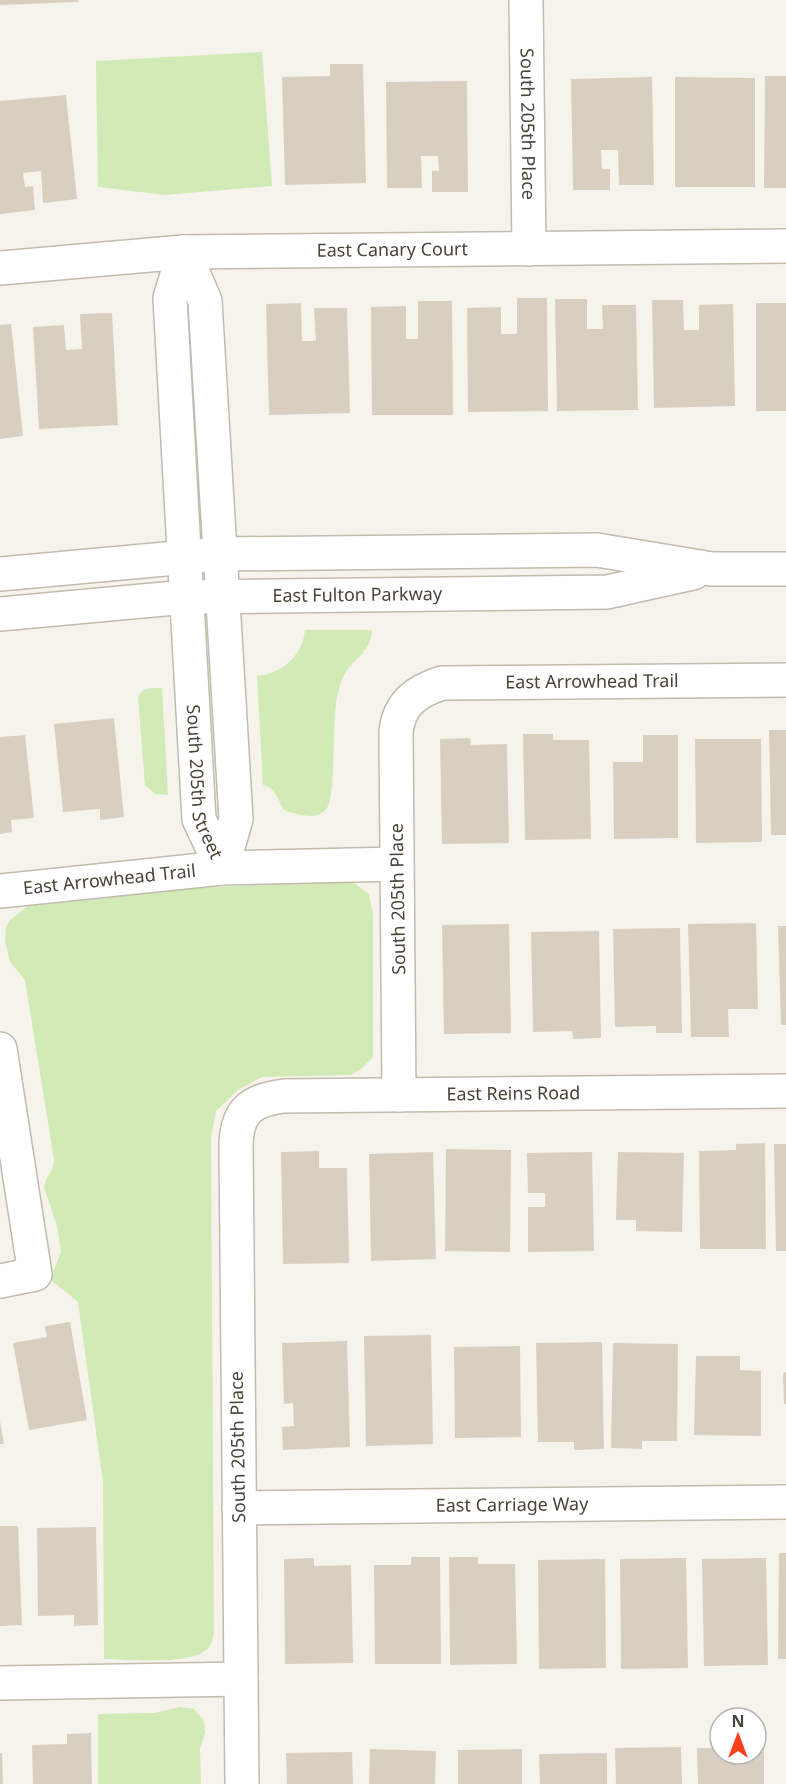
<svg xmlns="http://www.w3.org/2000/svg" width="786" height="1784" viewBox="0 0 786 1784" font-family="'Noto Sans',sans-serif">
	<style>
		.green { fill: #d2eab5 }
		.building { fill: #d8cfc1 }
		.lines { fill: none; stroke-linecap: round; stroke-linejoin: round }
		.minor-casing { stroke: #c2bbae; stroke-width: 36 }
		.minor { stroke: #fff; stroke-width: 33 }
		.labels { text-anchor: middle; stroke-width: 4.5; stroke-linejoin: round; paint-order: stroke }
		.street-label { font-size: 18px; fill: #4b4439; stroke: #fff }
	</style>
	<rect width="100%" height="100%" fill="#f6f3ec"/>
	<!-- green -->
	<g class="green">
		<path d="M262,52L272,186L165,195L98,187L96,61Z"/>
		<path d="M305,630H372C371,653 354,657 344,675C340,682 339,691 337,698C332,720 336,796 327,808C317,822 297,814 284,810C278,800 275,787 263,785L257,676C282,674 303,655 305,630Z"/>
		<path d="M151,688H162L168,795L155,794L145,785L138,697L142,691Z"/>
		<path d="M304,883H354L369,894L373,915V1057L361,1069L351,1075L262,1077L238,1090L216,1111L211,1138L214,1633C213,1637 212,1643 210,1646C196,1667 128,1659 104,1659L103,1482L78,1302L50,1279L61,1252L57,1226L44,1187L46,1180L53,1167L54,1160L25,980L10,962L5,940L6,927L9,921L28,906L177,889Z"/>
		<path d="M180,1707L194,1709L204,1721L205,1733L200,1749L201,1784H98V1714L154,1713Z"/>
	</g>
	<!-- building -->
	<g class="building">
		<path d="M0,0H78V2L0,5Z"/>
		<path d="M330,64H363L366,183L285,185L282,77L330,76Z"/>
		<path d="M765,76H786V188H764Z"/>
		<path d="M652,77L654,185H619L618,150H601L602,169H610V190H573L571,79Z"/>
		<path d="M675,77L755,78V187H675Z"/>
		<path d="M467,81L468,192H432V171H439L438,156H421L422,188H387L386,82Z"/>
		<path d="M66,95L77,199L43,203L41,171L23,173L25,187L33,186L35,210L0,214V101Z"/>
		<path d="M517,298H547L548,411L468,412L467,308L501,307V334H517Z"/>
		<path d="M555,299H587V329H603L602,305H636L638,410L557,411Z"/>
		<path d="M652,300H683L684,330H699V305L733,304L735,406L654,408Z"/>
		<path d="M418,301H452L453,415H372L371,307L406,306V339H418Z"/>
		<path d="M301,303L302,341H316L314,308H347L350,413L269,415L266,304Z"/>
		<rect x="756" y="303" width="30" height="108"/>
		<path d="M112,313L118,425L39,429L33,327L64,325L66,350L82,349L80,314Z"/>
		<path d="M11,324L23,436L0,439V325Z"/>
		<path d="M114,718L124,817L100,820V809L63,812L54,724Z"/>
		<path d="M769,730H786V835H771Z"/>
		<path d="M523,734H553V740H589L591,839L525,840Z"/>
		<path d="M25,735L34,818L11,820L12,832L0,834V737Z"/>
		<path d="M643,735H678V838L614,839L613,762H643Z"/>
		<path d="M470,738L471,745L507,744L509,843L442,844L440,739Z"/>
		<path d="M695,739H761L762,842L696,843Z"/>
		<path d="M756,923L758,1009H728L729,1037H691L688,924Z"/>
		<path d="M509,924L511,1033L444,1034L442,925Z"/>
		<path d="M778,926H786V1025H781Z"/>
		<path d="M680,928L682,1033H656V1026L615,1027L613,929Z"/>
		<path d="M599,931L601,1038L573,1039L572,1031L533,1032L531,932Z"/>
		<path d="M765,1143L766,1249H700L699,1151L736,1150V1144Z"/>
		<path d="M774,1144H786V1251H776Z"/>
		<path d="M446,1149L511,1150L510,1252L445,1251Z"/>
		<path d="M319,1151V1168H347L349,1263L283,1264L281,1152Z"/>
		<path d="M433,1152L436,1259L371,1261L369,1154Z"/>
		<path d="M592,1152L594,1251L528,1252V1207H545V1193H528L527,1153Z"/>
		<path d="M618,1152L684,1153L682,1232L636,1231V1220H616Z"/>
		<path d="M70,1322L87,1420L29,1430L13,1343L47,1337L45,1326Z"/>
		<path d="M431,1335L433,1444L366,1446L364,1336Z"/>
		<path d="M347,1341L350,1447L283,1450L282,1427L294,1426L293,1403L284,1404L282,1343Z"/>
		<path d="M602,1342L604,1449L574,1450V1442H538L536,1343Z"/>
		<path d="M613,1343L678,1344L677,1441H642V1449L611,1448Z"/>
		<path d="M520,1346L521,1437L455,1438L454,1347Z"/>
		<path d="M696,1356H740V1370L761,1371V1436L694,1435Z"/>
		<path d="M786,1372V1404H784L783,1373Z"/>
		<path d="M0,1421L4,1444H0Z"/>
		<path d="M0,1526H18L22,1625L0,1626Z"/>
		<path d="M96,1527L98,1625L74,1626V1615L38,1616L37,1528Z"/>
		<path d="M779,1553H786V1659H778Z"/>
		<path d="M411,1557H440L441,1664H375L374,1565H411Z"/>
		<path d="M449,1557H478V1564H515L517,1664L450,1665Z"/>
		<path d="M314,1558V1566L351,1565L353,1663L285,1664L284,1559Z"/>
		<path d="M686,1558L688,1668L621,1669L620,1559Z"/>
		<path d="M766,1558L768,1665L704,1666L702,1559Z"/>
		<path d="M605,1559L606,1668L539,1669L538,1560Z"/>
		<path d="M91,1733L92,1784H33L32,1745L67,1744V1734Z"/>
		<path d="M681,1747L682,1784H616L615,1748Z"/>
		<path d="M764,1747V1784H698L697,1748H720V1754H756V1748Z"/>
		<path d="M370,1749L436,1751L435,1784H369Z"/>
		<path d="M522,1749V1784H458V1750Z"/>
		<path d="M352,1752L353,1784H287L286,1753Z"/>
		<path d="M0,1753H2L3,1784H0Z"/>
		<path d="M607,1753V1784H540L539,1754Z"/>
	</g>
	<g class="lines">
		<!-- minor casing -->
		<g class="minor-casing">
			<g id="minor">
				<path id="s1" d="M526,0L529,249"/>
				<path id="s2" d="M184,252L170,298L199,819L222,868"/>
				<path d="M184,252L205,301L236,819L222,868"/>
				<path id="s3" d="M0,268L184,252L786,246"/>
				<path d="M0,574L220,554L597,550L712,569H786"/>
				<path id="s4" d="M0,614L186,597L607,592L693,573"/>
				<path id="s5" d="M0,891L222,868L397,864"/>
				<path d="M0,1049L35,1274L0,1281"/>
				<path id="s6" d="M399,1095L396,732C399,703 417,691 442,683L786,680"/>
				<path id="s7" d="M239,1508L786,1502"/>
				<path d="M0,1683L241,1679"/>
				<path id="s8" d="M242,1784L236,1145C237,1110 252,1100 284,1096L786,1091"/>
			</g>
		</g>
		<!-- minor -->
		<use href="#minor" class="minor"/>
	</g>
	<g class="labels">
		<!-- street labels -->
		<g class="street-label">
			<text dy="6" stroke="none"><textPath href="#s1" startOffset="124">South 205th Place</textPath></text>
			<text dy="6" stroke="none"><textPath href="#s3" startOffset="393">East Canary Court</textPath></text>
			<text dy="6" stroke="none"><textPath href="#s4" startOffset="358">East Fulton Parkway</textPath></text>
			<text dy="6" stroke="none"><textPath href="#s6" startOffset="585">East Arrowhead Trail</textPath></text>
			<text dy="6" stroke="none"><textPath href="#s2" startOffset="534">South 205th Street</textPath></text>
			<text dy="6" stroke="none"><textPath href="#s5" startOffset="110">East Arrowhead Trail</textPath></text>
			<text transform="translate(398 899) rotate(-91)" y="6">South 205th Place</text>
			<text dy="6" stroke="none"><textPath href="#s8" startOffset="946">East Reins Road</textPath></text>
			<text transform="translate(238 1447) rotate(-91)" y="6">South 205th Place</text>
			<text dy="6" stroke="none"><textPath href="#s7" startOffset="273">East Carriage Way</textPath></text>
		</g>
	</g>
	<!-- north arrow -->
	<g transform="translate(738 1736)"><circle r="28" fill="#ffffff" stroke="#b7b4b0" stroke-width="1.5"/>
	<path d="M0-4.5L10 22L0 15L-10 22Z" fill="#fc3f1d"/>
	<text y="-9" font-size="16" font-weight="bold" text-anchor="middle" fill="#4b4439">N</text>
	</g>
</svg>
